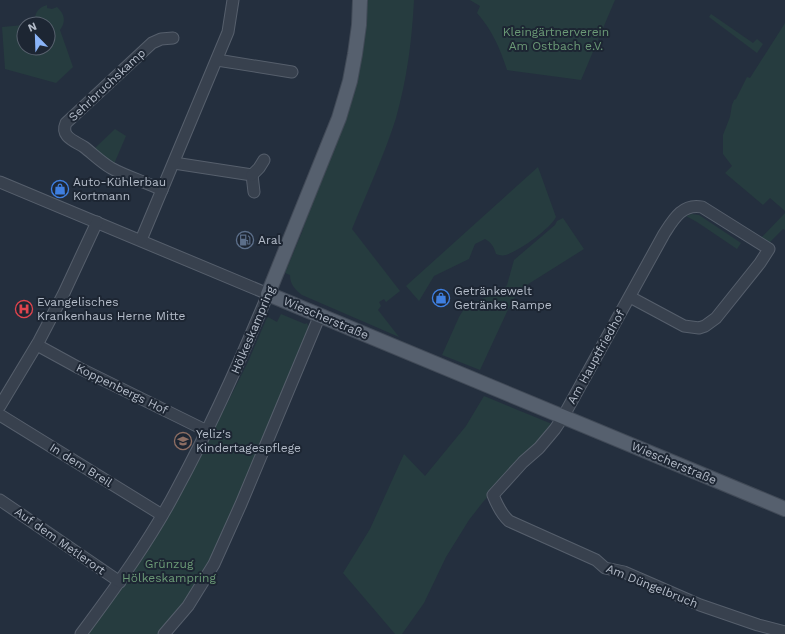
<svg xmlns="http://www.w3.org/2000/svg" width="785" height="634" viewBox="0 0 785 634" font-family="'Work Sans',sans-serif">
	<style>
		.green { fill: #263c3f }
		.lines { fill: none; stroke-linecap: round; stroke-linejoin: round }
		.minor-casing { stroke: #565f6c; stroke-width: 13 }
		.major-casing { stroke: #414a57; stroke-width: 16 }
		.minor { stroke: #38414e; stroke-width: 11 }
		.major { stroke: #56606e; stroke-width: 14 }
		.labels { text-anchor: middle; stroke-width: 4; stroke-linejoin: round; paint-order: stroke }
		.park-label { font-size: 12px; fill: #6b9a76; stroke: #1d2633 }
		.street-label { font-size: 12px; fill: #b4bcc9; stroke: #1d2633 }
		.poi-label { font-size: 12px; fill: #b4bcc9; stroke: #1d2633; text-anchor: start }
	</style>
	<rect width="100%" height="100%" fill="#242f3e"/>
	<!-- green -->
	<g class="green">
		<path d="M365,0H414C412,40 407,79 396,118C384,156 367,192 352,229L400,291L386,302L384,299L379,302L381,306L378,310L399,337L302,295C295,290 290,284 290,275L285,273L302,232L315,193Z"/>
		<path d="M470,0H615L581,80L507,70C500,48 492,30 477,13L480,6Z"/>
		<path d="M47,5V8L52,9L57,7C65,14 66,22 60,30L73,67L56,83L5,69L2,27L24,25V48H48V24H35C34,14 37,8 47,5Z"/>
		<path d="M711,14L753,43L757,39L763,44L757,53L709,17Z"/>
		<path d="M785,23V211L770,198L763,205L725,173L732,166L723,154V135L730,117L732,105L734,100L736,99L747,77L750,78Z"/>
		<path d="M115,129L126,136L114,164L94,149Z"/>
		<path d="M538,167L556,217C550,229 519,251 506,255C502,256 499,255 496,254C494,247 492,243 485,239L475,244L469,259L434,276L419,301L406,286Z"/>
		<path d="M785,213V230L783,229L770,242L768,243L760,239Z"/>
		<path d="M692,214L699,215L741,243L737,249L697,222L686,216Z"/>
		<path d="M563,218L584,249L522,288L512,301L480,370L442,355L459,317L464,309L476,301L501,292L507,285L514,260L555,225L557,221Z"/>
		<path d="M281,314L305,324L307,323L309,328L215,552L181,608L161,634H88L122,587L185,487L248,362L266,320L268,317L277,322Z"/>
		<path d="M484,396L552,424L551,428L483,502L469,520L446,557L424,603L402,634H395L343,573L370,529L404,454L425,476L466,426Z"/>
	</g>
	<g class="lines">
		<!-- minor casing -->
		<g class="minor-casing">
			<g id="minor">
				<path d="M217,60L292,72"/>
				<path d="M174,163L252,175L254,192"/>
				<path d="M252,175L259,168L264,160"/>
				<path d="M0,182L268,294C241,359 212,424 178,487C151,539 116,587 81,634"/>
				<path d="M162,190C146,182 127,177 111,168C101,162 93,154 84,147C75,141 60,137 66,123L152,43L161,39L173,38"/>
				<path d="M141,240L228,32L233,0"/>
				<path d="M630,297L684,326L699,328L705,326L716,318L760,263L769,249L702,207C682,203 673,220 664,234L563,417L555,429L539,448L523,462L493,495C497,505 501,514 509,521L596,560L605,568L624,572L700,605L758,625L785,632"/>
				<path d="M37,345L79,368L207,431"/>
				<path d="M0,406L39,341L64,293L97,222"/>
				<path d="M0,415L162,515"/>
				<path d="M0,500L120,582"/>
				<path d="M164,634L188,606L214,564L241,504L320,315"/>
			</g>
		</g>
		<!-- major casing -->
		<g class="major-casing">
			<path id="major" d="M360,0L359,25L355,54L350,81L339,118L268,294L785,509"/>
		</g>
		<!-- minor -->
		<use href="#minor" class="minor"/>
		<!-- major -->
		<use href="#major" class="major"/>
	</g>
	<!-- icons -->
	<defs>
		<g id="shop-ring" transform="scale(0.9)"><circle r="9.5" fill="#1d2633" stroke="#3f7fe0" stroke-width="1.5"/><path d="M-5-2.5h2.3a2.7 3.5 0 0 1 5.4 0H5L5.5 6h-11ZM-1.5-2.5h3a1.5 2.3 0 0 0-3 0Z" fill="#3f7fe0"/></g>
		<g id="fuel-ring" transform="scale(0.9)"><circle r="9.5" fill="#1d2633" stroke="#5c6f8a" stroke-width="1.5"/><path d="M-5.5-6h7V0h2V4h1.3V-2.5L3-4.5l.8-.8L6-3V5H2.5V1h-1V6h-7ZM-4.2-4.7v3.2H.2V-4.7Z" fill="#5c6f8a"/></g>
		<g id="hospital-ring" transform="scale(0.9)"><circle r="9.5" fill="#1d2633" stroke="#e0444e" stroke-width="1.5"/><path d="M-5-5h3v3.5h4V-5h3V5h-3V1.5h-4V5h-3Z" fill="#e0444e"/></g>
		<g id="school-ring" transform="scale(0.9)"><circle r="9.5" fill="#1d2633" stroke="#8d6e63" stroke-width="1.5"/><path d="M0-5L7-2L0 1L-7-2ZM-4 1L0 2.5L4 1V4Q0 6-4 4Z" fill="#8d6e63"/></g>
	</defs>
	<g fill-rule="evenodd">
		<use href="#shop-ring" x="60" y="189"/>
		<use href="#fuel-ring" x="245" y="240"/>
		<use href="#shop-ring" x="441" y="298"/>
		<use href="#hospital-ring" x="24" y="309"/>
		<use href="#school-ring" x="183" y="441"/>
	</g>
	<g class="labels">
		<!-- park labels -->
		<g class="park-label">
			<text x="556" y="36">Kleingärtnerverein<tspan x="556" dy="14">Am Ostbach e.V.</tspan></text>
			<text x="169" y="568">Grünzug<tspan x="169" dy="14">Hölkeskampring</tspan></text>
		</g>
		<!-- street labels -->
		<g class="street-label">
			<text transform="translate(107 85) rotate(-43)" y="4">Sehrbruchskamp</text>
			<text transform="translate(326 318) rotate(23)" y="4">Wiescherstraße</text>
			<text transform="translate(253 330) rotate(-67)" y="4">Hölkeskampring</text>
			<text transform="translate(596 357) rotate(-61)" y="4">Am Hauptfriedhof</text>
			<text transform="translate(122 389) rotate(26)" y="4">Koppenbergs Hof</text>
			<text transform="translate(674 463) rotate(23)" y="4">Wiescherstraße</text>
			<text transform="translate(81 465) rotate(32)" y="4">In dem Breil</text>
			<text transform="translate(60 541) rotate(35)" y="4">Auf dem Metlerort</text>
			<text transform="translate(652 586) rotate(22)" y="4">Am Düngelbruch</text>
		</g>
		<!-- poi labels -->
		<g class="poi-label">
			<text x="73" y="186">Auto-Kühlerbau<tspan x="73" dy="14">Kortmann</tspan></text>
			<text x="258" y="244">Aral</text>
			<text x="454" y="295">Getränkewelt<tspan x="454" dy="14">Getränke Rampe</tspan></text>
			<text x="37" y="306">Evangelisches<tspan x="37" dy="14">Krankenhaus Herne Mitte</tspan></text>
			<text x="196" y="438">Yeliz's<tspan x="196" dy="14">Kindertagespflege</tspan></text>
		</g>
	</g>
	<!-- north arrow -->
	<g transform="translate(36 36) rotate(337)"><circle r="19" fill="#1d2633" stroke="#59626f"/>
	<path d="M0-3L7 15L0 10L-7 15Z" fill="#8ab4f8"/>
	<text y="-6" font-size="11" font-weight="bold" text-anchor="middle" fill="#b4bcc9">N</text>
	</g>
</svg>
